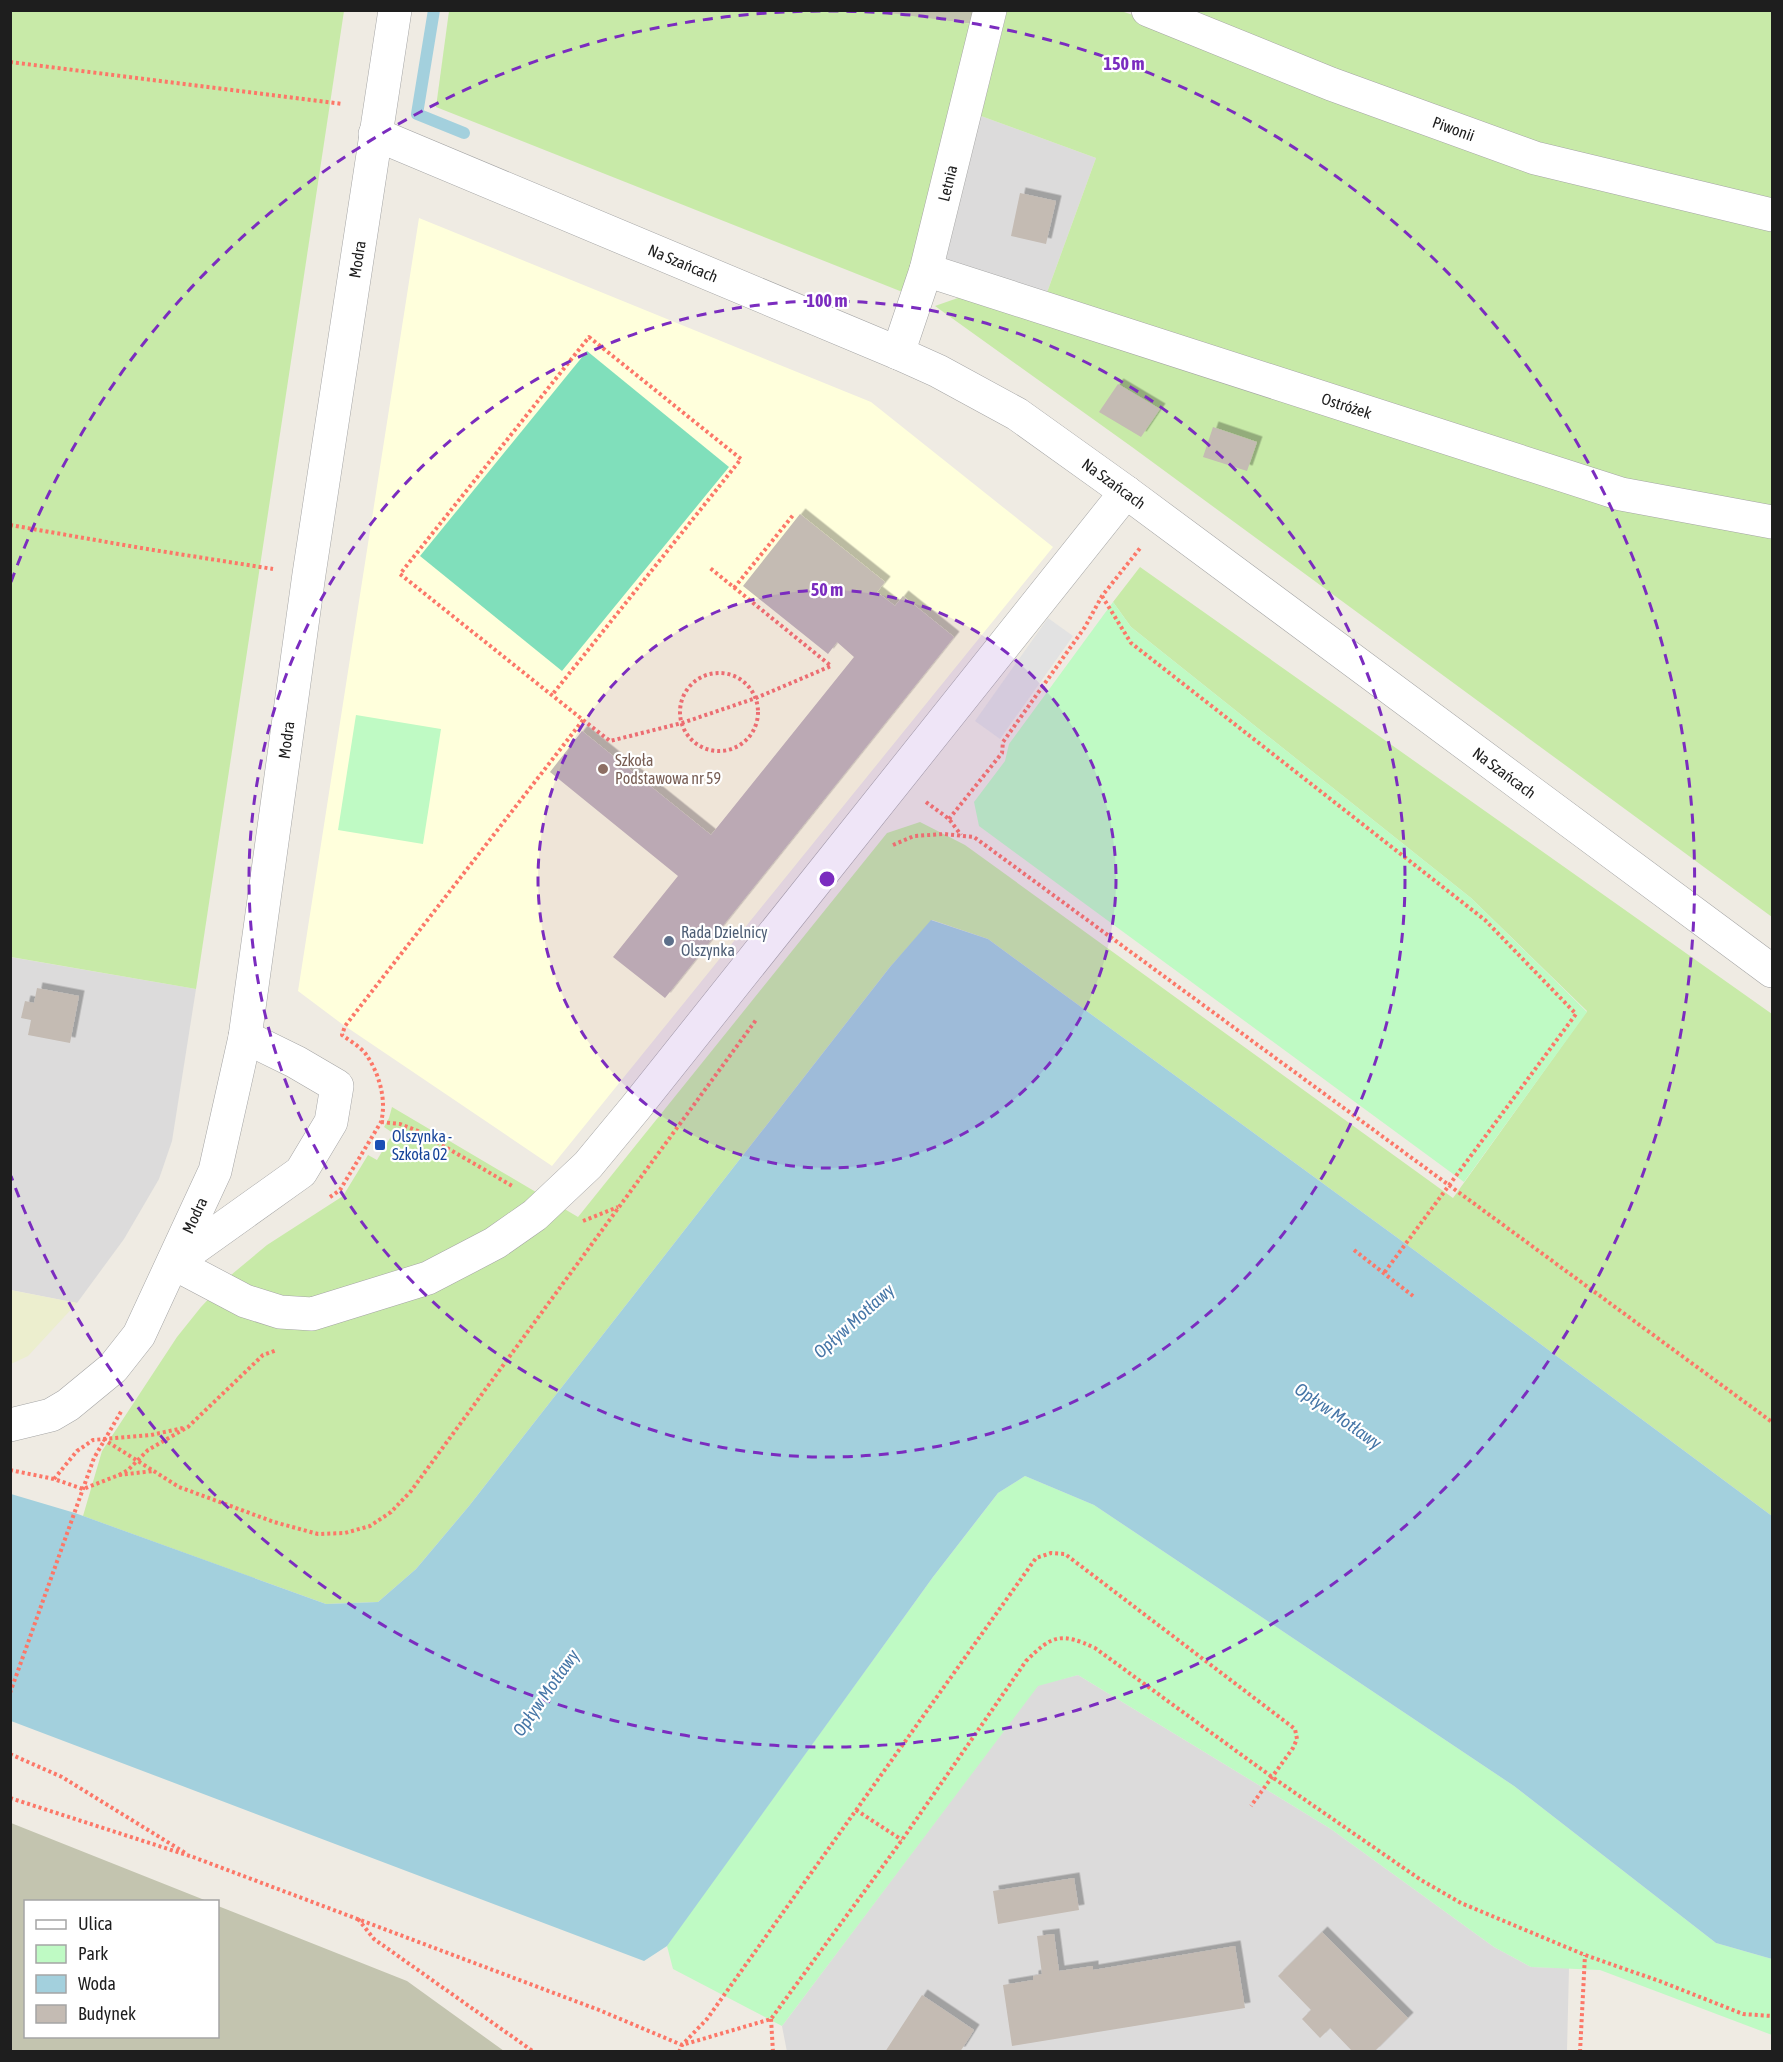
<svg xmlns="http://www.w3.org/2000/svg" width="1783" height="2062" viewBox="0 0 1783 2062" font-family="'Asap Condensed',sans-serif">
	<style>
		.residential { fill: #dcdbdb }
		.education { fill: #ffffdc }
		.construction { fill: #c3c4af }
		.farmland { fill: #eceece }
		.grass { fill: #c8eaa8 }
		.park { fill: #bffac4 }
		.pitch { fill: #80dfbb }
		.parking { fill: #e2e2e2 }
		.water { fill: #a3d0dd }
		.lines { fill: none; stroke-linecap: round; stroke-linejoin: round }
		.stream { stroke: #a3d0dd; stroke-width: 12 }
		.building { fill: #c4bbb3; filter: url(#shadow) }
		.minor-casing { stroke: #a5a5a5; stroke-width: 34 }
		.path { stroke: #fc7768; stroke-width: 4; stroke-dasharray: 3 3; stroke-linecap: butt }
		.minor { stroke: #fff; stroke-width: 33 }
		.ring { fill: none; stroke: #7b2cbf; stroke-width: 3; stroke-dasharray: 10 8 }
		.education-dot { fill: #8d6e63; stroke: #fff; stroke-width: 2 }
		.service-dot { fill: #5c6f8a; stroke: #fff; stroke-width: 2 }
		.transit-dot { fill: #1a4fb4; stroke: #fff; stroke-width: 2 }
		.labels { text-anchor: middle; stroke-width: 4.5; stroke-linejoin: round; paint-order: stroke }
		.street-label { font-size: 16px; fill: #1e1e1e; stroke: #fff }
		.education-label { font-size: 16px; fill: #785e54; stroke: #fff; text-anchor: start }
		.service-label { font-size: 16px; fill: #4e5e75; stroke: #fff; text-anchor: start }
		.transit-label { font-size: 16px; fill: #164399; stroke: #fff; text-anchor: start }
		.water-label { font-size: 18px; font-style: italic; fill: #4676a7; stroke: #fff }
		.centre { fill: #7b2cbf; stroke: #fff; stroke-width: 3 }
		.ring-label { font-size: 18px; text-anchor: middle; font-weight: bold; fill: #7b2cbf; stroke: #fff; stroke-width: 4.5; stroke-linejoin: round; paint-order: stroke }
	</style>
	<defs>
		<filter id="shadow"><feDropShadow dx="5.5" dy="-5.5" stdDeviation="0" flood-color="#0004"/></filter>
	</defs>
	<rect width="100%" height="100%" fill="#efebe3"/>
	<!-- residential -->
	<g class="residential">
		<path d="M981,116L1096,158L1045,298L945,263Z"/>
		<path d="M10,957L196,989L172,1141L159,1179L124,1239L77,1303L11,1290Z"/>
		<path d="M1078,1675L1331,1829L1494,1947L1531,1967L1569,1968L1567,2051L787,2052L782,2026L1038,1685Z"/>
	</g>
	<!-- education -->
	<path class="education" d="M419,218L871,402L1053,547L552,1166L342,1024L298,991Z"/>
	<!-- construction -->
	<g class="construction">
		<path d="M866,11H977L973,24Z"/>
		<path d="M11,1823L207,1901L26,1902V2036H218V1906L407,1981L504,2051H11Z"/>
	</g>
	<!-- farmland -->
	<path class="farmland" d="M10,1290L77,1303L28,1356L11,1364Z"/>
	<!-- grass -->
	<g class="grass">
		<path d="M866,10L973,24L905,293L436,107L449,11Z"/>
		<path d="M10,11H344L196,989L11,957Z"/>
		<path d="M1007,11H1121L1772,228V512L1623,484L1045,298L1096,158L981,116Z"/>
		<path d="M1171,11H1772V211L1579,162Z"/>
		<path d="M972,293L1772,530V917L1132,447L935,306Z"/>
		<path d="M1140,567L1772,1014V1516L1406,1244L988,939L932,920L890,967L469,1506L416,1569L378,1602L326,1604L83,1516L102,1451L177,1337L201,1307L231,1275L267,1245L343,1196L368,1155L377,1160L393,1133L384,1127L389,1118L392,1107L578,1217L887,833L920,822L965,845L1453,1198L1587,1011L1471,898L1131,627L1113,602Z"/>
	</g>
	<!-- park -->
	<g class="park">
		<path d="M1113,602L1131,627L1471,898L1587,1012L1464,1182L979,826L974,802L1005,761L1009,744Z"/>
		<path d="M356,715L441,729L423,844L338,830Z"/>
		<path d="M1025,1476L1094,1505L1514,1786L1716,1943L1772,1959V2035L1600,1970L1531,1967L1494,1947L1331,1829L1078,1675L1038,1686L782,2026L673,1969L667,1946L682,1924L933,1577L998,1493Z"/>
	</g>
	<!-- pitch -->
	<path class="pitch" d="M587,351L729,467L562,671L420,556Z"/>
	<!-- parking -->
	<path class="parking" d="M1048,618L1073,636L1000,739L975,721Z"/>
	<!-- water -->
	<path class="water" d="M931,920L988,939L1406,1244L1772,1516V1959L1716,1943L1514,1786L1094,1505L1025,1476L998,1493L933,1577L667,1946L644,1961L11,1721V1494L75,1513L326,1604L378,1602L416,1569L469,1506L890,967Z"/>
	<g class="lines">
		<!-- stream -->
		<path class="stream" d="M434,10L417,114L464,133"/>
	</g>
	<!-- building -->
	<g class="building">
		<path d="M1020,193L1056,201L1046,244L1011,236Z"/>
		<path d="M1118,384L1160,409L1141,437L1099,412Z"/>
		<path d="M1213,427L1257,442L1247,471L1203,457Z"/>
		<path d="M800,514L885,582L877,592L895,606L903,596L954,637L665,998L613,957L678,876L550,772L582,731L711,835L854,657L837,642L828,654L743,586Z"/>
		<path d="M37,988L79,996L70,1043L28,1035L31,1020L21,1018L25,1001L34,1003Z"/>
		<path d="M1074,1878L1079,1910L998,1924L993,1891Z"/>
		<path d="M1322,1932L1408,2018L1374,2052H1353L1330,2028L1320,2038L1302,2019L1311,2010L1278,1976Z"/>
		<path d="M1054,1934L1059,1971L1093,1966V1970L1235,1946L1245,2008L1012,2046L1003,1985L1033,1980V1976L1042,1974L1037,1936Z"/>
		<path d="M922,1995L974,2030L960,2052H885Z"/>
	</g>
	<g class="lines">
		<!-- minor casing -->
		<g class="minor-casing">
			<g id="minor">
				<path id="s1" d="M1148,10L1331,84L1535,158L1772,215"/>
				<path id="s2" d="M375,134L898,353L938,371L1017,414L1126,492L1772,971"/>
				<path id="s3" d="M926,270L1621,494L1772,522"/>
				<path id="s4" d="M898,353L926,270L990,10"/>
				<path d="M175,1262L301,1172L331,1122L337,1086L296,1062L245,1037"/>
				<path d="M173,1263L245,1301L280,1312L312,1314L428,1278L495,1243L535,1215L588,1165L636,1107L1126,492"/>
				<path id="s5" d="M10,1425L51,1415L68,1405L113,1368L139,1335L215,1171L245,1037L309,574L395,10"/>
			</g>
		</g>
		<!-- path -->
		<g class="path">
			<path d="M10,62L343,104"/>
			<path d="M10,525L141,548L273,569"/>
			<path d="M734,588L794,514"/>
			<path d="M1102,596L1131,643L1485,920L1576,1014L1384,1273"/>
			<circle cx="719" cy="712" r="39"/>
			<path d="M583,720L610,741L682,723L756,698L831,666L710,568"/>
			<path d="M926,802L949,819L961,835"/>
			<path d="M949,819L1002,753L1003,742L1085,627L1102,596L1141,547"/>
			<path d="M893,845L914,836L944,834L974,837L1772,1422"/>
			<path d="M381,1122L400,1124L418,1131L514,1187"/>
			<path d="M330,1197L340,1190L381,1122C387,1100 379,1072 365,1053C359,1046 349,1040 342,1035L345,1026L583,720L400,574L589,337L741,459L552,695"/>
			<path d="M583,1221L618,1207"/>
			<path d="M1354,1250L1413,1296"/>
			<path d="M103,1439L179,1487L274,1522L318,1534L345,1533L370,1526L391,1512L411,1491L756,1020"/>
			<path d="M10,1470L54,1479L83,1489L119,1475L153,1471"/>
			<path d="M119,1475L128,1470L148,1450L188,1427L263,1355L277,1350"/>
			<path d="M54,1479L77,1451L93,1440L151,1435L183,1428"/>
			<path d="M10,1693L94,1458L122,1410"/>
			<path d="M10,1754L62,1777L187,1854"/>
			<path d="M10,1798L193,1857L599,2010L682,2045L771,2019L902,1840L1026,1661C1052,1635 1061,1632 1095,1648L1272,1777L1421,1880L1461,1903L1585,1955L1662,1982L1743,2014L1772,2016"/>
			<path d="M856,1810L902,1840"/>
			<path d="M358,1919L374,1939L534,2052"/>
			<path d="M771,2019L773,2052"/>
			<path d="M679,2052L682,2045L707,2019L1036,1558L1051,1553L1065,1554L1295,1729L1297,1739L1293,1748L1251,1806"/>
			<path d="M1580,2052L1585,1955"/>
		</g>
		<!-- minor -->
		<use href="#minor" class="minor"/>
	</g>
	<!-- distance rings -->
	<circle cx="827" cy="879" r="289" fill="#7b2cbf" fill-opacity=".12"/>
	<g class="ring">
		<circle cx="827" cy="879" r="289"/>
		<circle cx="827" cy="879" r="578"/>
		<path d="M11 582A868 868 0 1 1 11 1176"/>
	</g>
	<!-- markers -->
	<circle class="education-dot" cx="603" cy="769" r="6"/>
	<circle class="service-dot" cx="669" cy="941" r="6"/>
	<rect class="transit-dot" x="374" y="1139" width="12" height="12" rx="3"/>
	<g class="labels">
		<!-- street labels -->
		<g class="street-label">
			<text dy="6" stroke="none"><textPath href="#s1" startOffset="328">Piwonii</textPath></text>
			<text dy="6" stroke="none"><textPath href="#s4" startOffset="177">Letnia</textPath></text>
			<text dy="6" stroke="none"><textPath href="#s5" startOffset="1266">Modra</textPath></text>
			<text dy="6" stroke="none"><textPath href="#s2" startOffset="334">Na Szańcach</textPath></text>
			<text dy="6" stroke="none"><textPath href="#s3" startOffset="442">Ostróżek</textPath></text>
			<text dy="6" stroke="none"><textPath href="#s2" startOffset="820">Na Szańcach</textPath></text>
			<text dy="6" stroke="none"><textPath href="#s5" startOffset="780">Modra</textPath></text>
			<text dy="6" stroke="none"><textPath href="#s2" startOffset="1306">Na Szańcach</textPath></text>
			<text dy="6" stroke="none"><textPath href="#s5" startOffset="294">Modra</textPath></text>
		</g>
		<!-- education labels -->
		<g class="education-label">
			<text x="615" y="766">Szkoła<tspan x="615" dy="18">Podstawowa nr 59</tspan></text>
		</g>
		<!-- service labels -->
		<g class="service-label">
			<text x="681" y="938">Rada Dzielnicy<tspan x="681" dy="18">Olszynka</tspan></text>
		</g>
		<!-- transit labels -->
		<g class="transit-label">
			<text x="392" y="1142">Olszynka -<tspan x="392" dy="18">Szkoła 02</tspan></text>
		</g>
		<!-- water labels -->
		<g class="water-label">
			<text transform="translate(854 1321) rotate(-42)" y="6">Opływ Motławy</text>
			<text transform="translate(1338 1416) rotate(35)" y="6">Opływ Motławy</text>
			<text transform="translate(546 1693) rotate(-55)" y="6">Opływ Motławy</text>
		</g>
	</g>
	<circle cx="827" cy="879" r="9" class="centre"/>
	<g class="ring-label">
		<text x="1124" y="70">150 m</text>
		<text x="827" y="307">100 m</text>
		<text x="827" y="596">50 m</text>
	</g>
	<!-- border -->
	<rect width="1783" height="2062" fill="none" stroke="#1e1e1e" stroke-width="24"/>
	<!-- legend -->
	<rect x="24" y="1900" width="195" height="138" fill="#ffffff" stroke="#a5a5a5" stroke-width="1.5"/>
	<rect x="36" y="1920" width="30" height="9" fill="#ffffff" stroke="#a5a5a5" stroke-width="1.5"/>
	<text x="78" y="1930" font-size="18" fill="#1e1e1e">Ulica</text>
	<rect x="36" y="1945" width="30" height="18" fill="#bffac4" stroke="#a5a5a5" stroke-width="1.5"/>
	<text x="78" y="1960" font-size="18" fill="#1e1e1e">Park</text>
	<rect x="36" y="1975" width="30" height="18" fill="#a3d0dd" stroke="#a5a5a5" stroke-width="1.5"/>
	<text x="78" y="1990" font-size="18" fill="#1e1e1e">Woda</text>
	<rect x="36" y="2005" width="30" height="18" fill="#c4bbb3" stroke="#a5a5a5" stroke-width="1.5"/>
	<text x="78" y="2020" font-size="18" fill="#1e1e1e">Budynek</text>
</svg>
